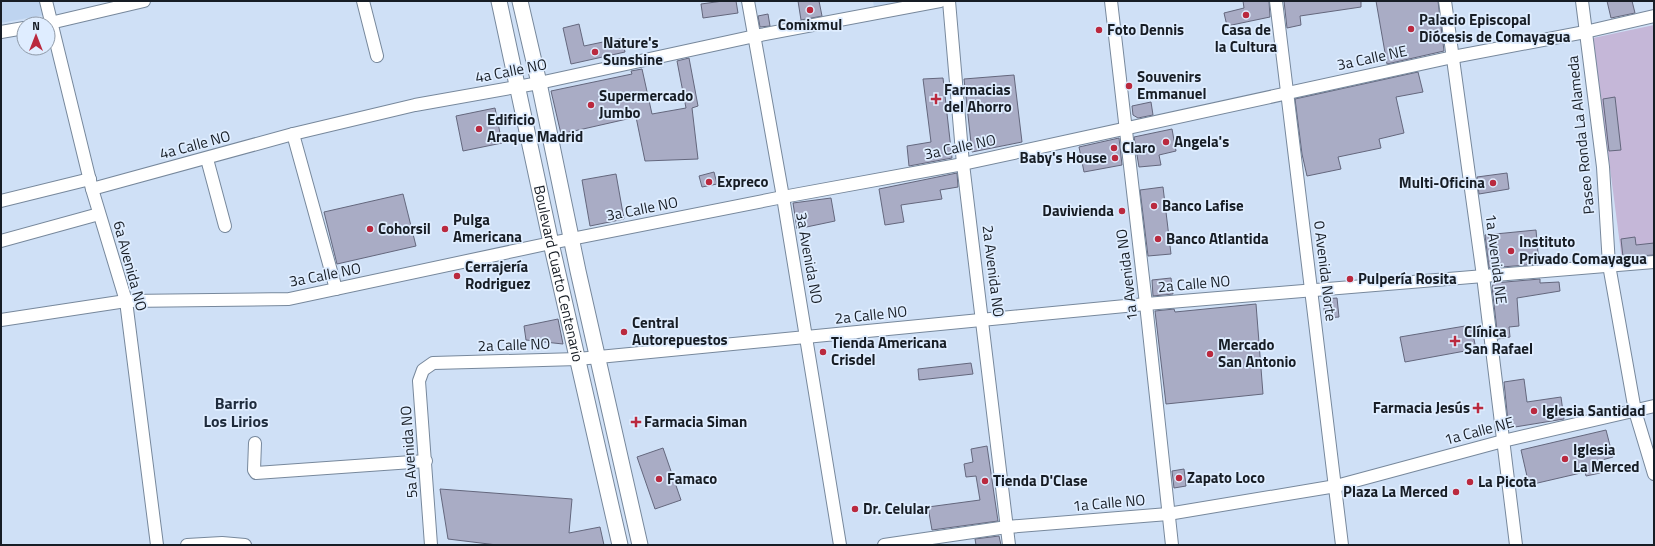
<svg xmlns="http://www.w3.org/2000/svg" width="1655" height="546" viewBox="0 0 1655 546" font-family="'Titillium Web',sans-serif">
	<style>
		.built { fill: #bed4f0 }
		.green { fill: #c5b7d8 }
		.building { fill: #a9acc5; stroke: #64677d }
		.lines { fill: none; stroke-linecap: round; stroke-linejoin: round }
		.minor-casing { stroke: #77889c; stroke-width: 14 }
		.major-casing { stroke: #77889c; stroke-width: 17 }
		.minor { stroke: #fff; stroke-width: 12 }
		.major { stroke: #fff; stroke-width: 15 }
		.poi-dot { fill: #ba293e; stroke: #dfedff; stroke-width: 1.5 }
		.labels { text-anchor: middle; stroke-width: 3.5; stroke-linejoin: round; paint-order: stroke }
		.poi-label { font-size: 15px; font-weight: bold; fill: #171d25; stroke: #dfedff; text-anchor: start }
		.street-label { font-size: 15px; fill: #171d25; stroke: #dfedff }
		.neighbourhood-label { font-size: 16px; font-weight: bold; fill: #1e2b3c; stroke: #dfedff }
	</style>
	<rect width="100%" height="100%" fill="#cfe0f6"/>
	<!-- built -->
	<g class="built">
		<path d="M1,1H42L44,15L1,23Z"/>
		<path d="M873,1H908L874,7Z"/>
	</g>
	<!-- green -->
	<path class="green" d="M1654,25V257L1622,260L1593,38Z"/>
	<!-- building -->
	<g class="building">
		<path d="M723,1H736L738,13L703,18L701,4Z"/>
		<path d="M798,1H819L822,16L801,20Z"/>
		<path d="M1243,1H1269L1270,17L1227,26L1224,13L1244,8Z"/>
		<path d="M1284,1H1361V7L1300,16L1301,25L1287,28Z"/>
		<path d="M1376,1H1438L1444,51L1387,64Z"/>
		<path d="M1607,1H1632L1635,13L1611,18Z"/>
		<path d="M768,14L770,26L760,27L758,16Z"/>
		<path d="M579,24L584,46L622,38L625,52L571,64L563,28Z"/>
		<path d="M689,58L698,106L692,108L698,159L645,161L636,117L561,134L551,91L632,74L631,71L642,69L652,114L686,108L677,61Z"/>
		<path d="M1418,72L1423,92L1396,97L1404,133L1379,139L1381,148L1338,157L1341,169L1307,176L1302,154L1295,99Z"/>
		<path d="M1014,75L1022,142L972,152L964,79Z"/>
		<path d="M943,78L952,158L909,166L907,146L931,142L923,79Z"/>
		<path d="M1615,97L1621,150L1609,151L1603,99Z"/>
		<path d="M1151,102L1153,115L1138,118L1133,115L1132,106Z"/>
		<path d="M495,108L502,143L463,151L456,116Z"/>
		<path d="M1172,129L1176,151L1159,155L1161,165L1139,167L1134,137Z"/>
		<path d="M1119,138L1122,165L1084,172L1079,147Z"/>
		<path d="M714,172L717,184L702,187L699,176Z"/>
		<path d="M957,173L958,187L940,190L942,199L901,205L904,222L885,225L879,189Z"/>
		<path d="M1507,173L1509,189L1479,194L1477,177Z"/>
		<path d="M616,174L624,219L590,226L582,180Z"/>
		<path d="M1163,187L1171,254L1148,256L1140,190Z"/>
		<path d="M403,194L416,246L337,264L324,212Z"/>
		<path d="M831,198L835,221L797,229L793,203Z"/>
		<path d="M1536,230L1539,264L1489,268L1485,235Z"/>
		<path d="M1635,237L1636,245L1654,243V255L1623,257L1621,239Z"/>
		<path d="M1171,278L1173,294L1153,296L1152,280Z"/>
		<path d="M1540,279V283L1559,282L1560,291L1517,298L1519,326L1509,327L1510,337L1498,339L1492,287L1494,283Z"/>
		<path d="M1337,298L1339,317L1325,318L1323,299Z"/>
		<path d="M1256,304L1263,394L1166,404L1155,311L1174,309L1175,312Z"/>
		<path d="M558,319L563,344L526,340L524,326Z"/>
		<path d="M1471,325L1476,349L1405,362L1400,337Z"/>
		<path d="M971,363L973,374L919,380L918,369Z"/>
		<path d="M1524,379L1527,402L1561,397L1564,419L1515,427L1508,422L1504,382Z"/>
		<path d="M1606,430L1613,457L1602,460L1605,472L1586,476L1585,472L1529,485L1521,450Z"/>
		<path d="M987,446L998,521L932,530L928,507L980,500L976,476L966,477L964,464L973,462L971,449Z"/>
		<path d="M663,448L681,500L655,509L637,457Z"/>
		<path d="M1184,469L1186,486L1174,488L1172,471Z"/>
		<path d="M440,489L572,499L569,533L600,527L604,545H497L448,539Z"/>
		<path d="M999,536L1001,545H976L975,539Z"/>
	</g>
	<g class="lines">
		<!-- minor casing -->
		<g class="minor-casing">
			<g id="minor">
				<path d="M46,1L92,189L126,301L157,545"/>
				<path d="M363,1L377,56"/>
				<path d="M748,1L783,197L840,545"/>
				<path d="M949,1L963,164L1009,545"/>
				<path d="M1111,1L1146,304L1172,545"/>
				<path d="M1276,1L1342,545"/>
				<path d="M1445,1L1483,276L1516,545"/>
				<path d="M1582,1L1603,167L1609,265L1635,411L1654,474"/>
				<path d="M46,24L144,1"/>
				<path d="M1,32L24,28"/>
				<path d="M293,134L336,289"/>
				<path d="M207,159L225,226"/>
				<path d="M92,189L293,134L415,105L539,83L755,36L940,1"/>
				<path d="M1,201L90,179"/>
				<path d="M1,241L99,214"/>
				<path d="M1,320L126,301L289,299L551,243L783,197L963,164L1453,57L1585,32L1654,16"/>
				<path d="M255,443L254,470L256,473L426,461"/>
				<path d="M187,545L222,543L245,545"/>
				<path d="M431,545L419,381L423,370L433,363L578,359L1146,304L1654,262"/>
				<path d="M884,545L1007,527L1168,514L1336,486L1503,441L1654,406"/>
			</g>
		</g>
		<!-- major casing -->
		<g class="major-casing">
			<g id="major">
				<path id="s1" d="M499,1L551,243L620,545"/>
				<path d="M520,1L539,83L578,271L640,545"/>
			</g>
		</g>
		<!-- minor -->
		<use href="#minor" class="minor"/>
		<!-- major -->
		<use href="#major" class="major"/>
	</g>
	<!-- markers -->
	<g class="poi-dot">
		<circle cx="810" cy="10" r="4"/>
		<circle cx="1246" cy="15" r="4"/>
		<circle cx="1411" cy="29" r="4"/>
		<circle cx="1099" cy="30" r="4"/>
		<circle cx="595" cy="52" r="4"/>
		<circle cx="1129" cy="86" r="4"/>
		<path d="M934 93h4v4h4v4h-4v4h-4v-4h-4v-4h4z"/>
		<circle cx="591" cy="105" r="4"/>
		<circle cx="479" cy="129" r="4"/>
		<circle cx="1166" cy="142" r="4"/>
		<circle cx="1114" cy="148" r="4"/>
		<circle cx="1115" cy="158" r="4"/>
		<circle cx="709" cy="182" r="4"/>
		<circle cx="1493" cy="183" r="4"/>
		<circle cx="1154" cy="206" r="4"/>
		<circle cx="1122" cy="211" r="4"/>
		<circle cx="370" cy="229" r="4"/>
		<circle cx="445" cy="229" r="4"/>
		<circle cx="1158" cy="239" r="4"/>
		<circle cx="1511" cy="251" r="4"/>
		<circle cx="457" cy="276" r="4"/>
		<circle cx="1350" cy="279" r="4"/>
		<circle cx="624" cy="332" r="4"/>
		<path d="M1453 335h4v4h4v4h-4v4h-4v-4h-4v-4h4z"/>
		<circle cx="823" cy="352" r="4"/>
		<circle cx="1210" cy="354" r="4"/>
		<path d="M1476 402h4v4h4v4h-4v4h-4v-4h-4v-4h4z"/>
		<circle cx="1534" cy="411" r="4"/>
		<path d="M634 416h4v4h4v4h-4v4h-4v-4h-4v-4h4z"/>
		<circle cx="1565" cy="459" r="4"/>
		<circle cx="1179" cy="478" r="4"/>
		<circle cx="659" cy="479" r="4"/>
		<circle cx="985" cy="481" r="4"/>
		<circle cx="1470" cy="482" r="4"/>
		<circle cx="1456" cy="492" r="4"/>
		<circle cx="855" cy="509" r="4"/>
	</g>
	<g class="labels">
		<!-- poi labels -->
		<g class="poi-label">
			<text x="1419" y="25">Palacio Episcopal<tspan x="1419" dy="17">Diócesis de Comayagua</tspan></text>
			<text x="810" y="30" text-anchor="middle">Comixmul</text>
			<text x="1107" y="35">Foto Dennis</text>
			<text x="1246" y="35" text-anchor="middle">Casa de<tspan x="1246" dy="17">la Cultura</tspan></text>
			<text x="603" y="48">Nature's<tspan x="603" dy="17">Sunshine</tspan></text>
			<text x="1137" y="82">Souvenirs<tspan x="1137" dy="17">Emmanuel</tspan></text>
			<text x="944" y="95">Farmacias<tspan x="944" dy="17">del Ahorro</tspan></text>
			<text x="599" y="101">Supermercado<tspan x="599" dy="17">Jumbo</tspan></text>
			<text x="487" y="125">Edificio<tspan x="487" dy="17">Araque Madrid</tspan></text>
			<text x="1174" y="147">Angela's</text>
			<text x="1122" y="153">Claro</text>
			<text x="1107" y="163" text-anchor="end">Baby's House</text>
			<text x="717" y="187">Expreco</text>
			<text x="1485" y="188" text-anchor="end">Multi-Oficina</text>
			<text x="1162" y="211">Banco Lafise</text>
			<text x="1114" y="216" text-anchor="end">Davivienda</text>
			<text x="453" y="225">Pulga<tspan x="453" dy="17">Americana</tspan></text>
			<text x="378" y="234">Cohorsil</text>
			<text x="1166" y="244">Banco Atlantida</text>
			<text x="1519" y="247">Instituto<tspan x="1519" dy="17">Privado Comayagua</tspan></text>
			<text x="465" y="272">Cerrajería<tspan x="465" dy="17">Rodriguez</tspan></text>
			<text x="1358" y="284">Pulpería Rosita</text>
			<text x="632" y="328">Central<tspan x="632" dy="17">Autorepuestos</tspan></text>
			<text x="1464" y="337">Clínica<tspan x="1464" dy="17">San Rafael</tspan></text>
			<text x="831" y="348">Tienda Americana<tspan x="831" dy="17">Crisdel</tspan></text>
			<text x="1218" y="350">Mercado<tspan x="1218" dy="17">San Antonio</tspan></text>
			<text x="1470" y="413" text-anchor="end">Farmacia Jesús</text>
			<text x="1542" y="416">Iglesia Santidad</text>
			<text x="644" y="427">Farmacia Siman</text>
			<text x="1573" y="455">Iglesia<tspan x="1573" dy="17">La Merced</tspan></text>
			<text x="1187" y="483">Zapato Loco</text>
			<text x="667" y="484">Famaco</text>
			<text x="993" y="486">Tienda D'Clase</text>
			<text x="1478" y="487">La Picota</text>
			<text x="1448" y="497" text-anchor="end">Plaza La Merced</text>
			<text x="863" y="514">Dr. Celular</text>
		</g>
		<!-- street labels -->
		<g class="street-label">
			<text transform="translate(1372 58) rotate(-12)" y="5">3a Calle NE</text>
			<text transform="translate(511 71) rotate(-11)" y="5">4a Calle NO</text>
			<text transform="translate(1581 135) rotate(-96)" y="5">Paseo Ronda La Alameda</text>
			<text transform="translate(195 145) rotate(-15)" y="5">4a Calle NO</text>
			<text transform="translate(960 147) rotate(-12)" y="5">3a Calle NO</text>
			<text transform="translate(642 209) rotate(-11)" y="5">3a Calle NO</text>
			<text transform="translate(809 258) rotate(80)" y="5">3a Avenida NO</text>
			<text transform="translate(1496 259) rotate(83)" y="5">1a Avenida NE</text>
			<text transform="translate(130 266) rotate(75)" y="5">6a Avenida NO</text>
			<text transform="translate(993 271) rotate(83)" y="5">2a Avenida NO</text>
			<text transform="translate(1325 271) rotate(83)" y="5">0 Avenida Norte</text>
			<text dy="5" stroke="none"><textPath href="#s1" startOffset="279">Boulevard Cuarto Centenario</textPath></text>
			<text transform="translate(325 275) rotate(-11)" y="5">3a Calle NO</text>
			<text transform="translate(1127 275) rotate(-97)" y="5">1a Avenida NO</text>
			<text transform="translate(1194 284) rotate(-5)" y="5">2a Calle NO</text>
			<text transform="translate(871 315) rotate(-6)" y="5">2a Calle NO</text>
			<text transform="translate(514 345) rotate(-2)" y="5">2a Calle NO</text>
			<text transform="translate(1479 431) rotate(-15)" y="5">1a Calle NE</text>
			<text transform="translate(409 452) rotate(-94)" y="5">5a Avenida NO</text>
			<text transform="translate(1109 503) rotate(-5)" y="5">1a Calle NO</text>
		</g>
		<!-- neighbourhood labels -->
		<g class="neighbourhood-label">
			<text x="236" y="409">Barrio<tspan x="236" dy="18">Los Lirios</tspan></text>
		</g>
	</g>
	<!-- border -->
	<rect width="1655" height="546" fill="none" stroke="#171d25" stroke-width="4"/>
	<!-- north arrow -->
	<g transform="translate(36 36)"><circle r="19" fill="#dfedff" stroke="#8f9aa8"/>
	<path d="M0-3L7 15L0 10L-7 15Z" fill="#ba293e"/>
	<text y="-6" font-size="11" font-weight="bold" text-anchor="middle" fill="#171d25">N</text>
	</g>
</svg>
